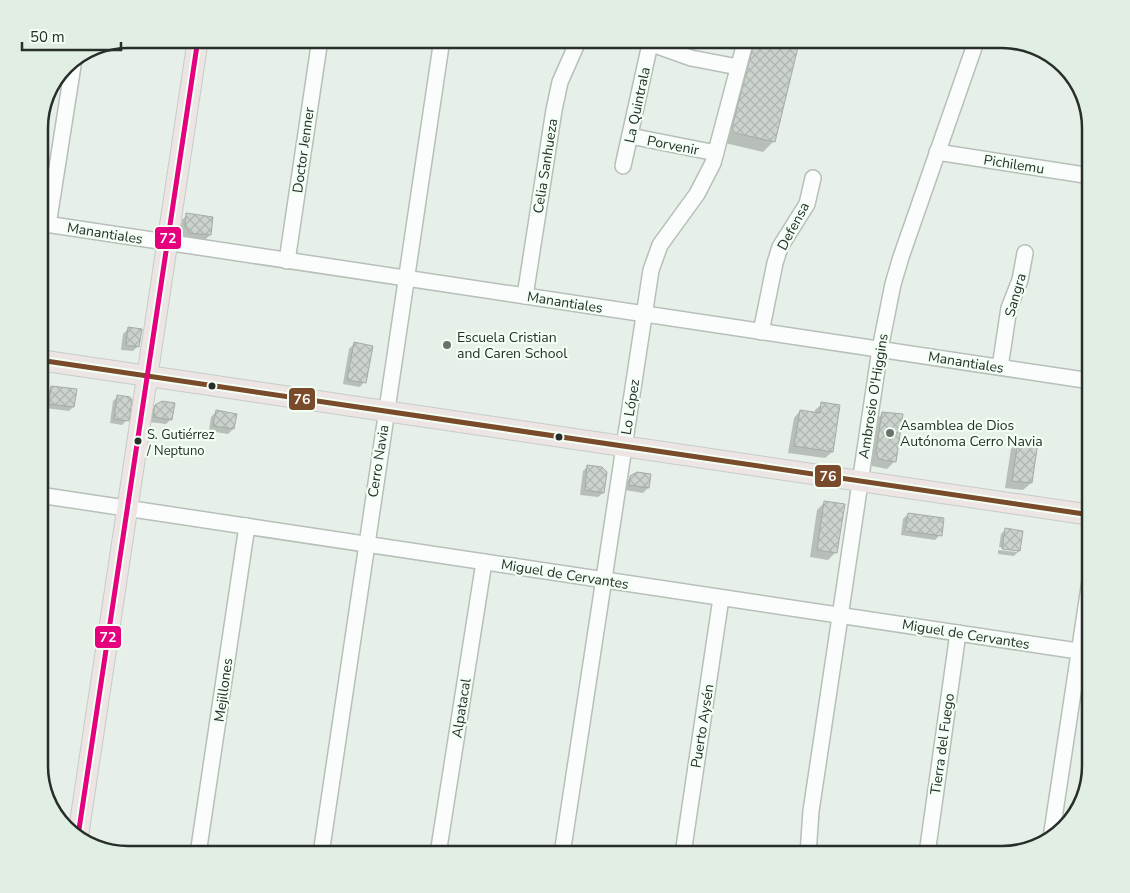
<svg xmlns="http://www.w3.org/2000/svg" width="1130" height="893" viewBox="0 0 1130 893" font-family="'Nunito Sans',sans-serif">
	<style>
		.shadow { fill: #0003 }
		.building { fill: url(#building-cross-hatch); stroke: #a5aca6 }
		.lines { fill: none; stroke-linecap: round; stroke-linejoin: round }
		.minor-casing { stroke: #b7bfb9; stroke-width: 18 }
		.major-casing { stroke: #c7ccc8; stroke-width: 22 }
		.minor { stroke: #fbfdfc; stroke-width: 15 }
		.major { stroke: #ece5e3; stroke-width: 20 }
		.bus-1-casing { stroke: #f1fff4; stroke-width: 9 }
		.bus-2-casing { stroke: #f1fff4; stroke-width: 9 }
		.bus-1 { stroke: #7a4b2a; stroke-width: 5 }
		.bus-2 { stroke: #e5007d; stroke-width: 5 }
		.poi-dot { fill: #6a726c; stroke: #f1fff4; stroke-width: 2 }
		.bus-dot { fill: #282e29; stroke: #f1fff4; stroke-width: 2 }
		.labels { text-anchor: middle; stroke-width: 4.5; stroke-linejoin: round; paint-order: stroke }
		.bus-label { font-size: 13px; fill: #282e29; stroke: #f1fff4; text-anchor: start }
		.street-label { font-size: 14px; fill: #282e29; stroke: #f1fff4 }
		.poi-label { font-size: 14px; fill: #282e29; stroke: #f1fff4; text-anchor: start }
		.rim { fill: none; stroke: #282e29; stroke-width: 2.5 }
		.line-badge { stroke: #f1fff4; stroke-width: 2 }
		.badge-label { font-size: 14px; text-anchor: middle; font-weight: bold; fill: #fff }
	</style>
	<defs>
		<pattern id="building-cross-hatch" width="8" height="8" patternUnits="userSpaceOnUse" patternTransform="scale(1.25)"><rect width="8" height="8" fill="#ccd3cd"/><path d="M0 0l8 8M0 8l8-8" fill="none" stroke="#afb5b0"/></pattern>
	</defs>
	<rect width="100%" height="100%" fill="#e6efe8"/>
	<!-- shadow -->
	<g class="shadow">
		<path d="M747,39H799L773,142L763,152L725,143Z"/>
		<path d="M187,215L212,218L210,235L205,240L185,238L180,231L182,220Z"/>
		<path d="M128,329L138,346L133,351L121,350L123,334Z"/>
		<path d="M354,344L364,382L360,387L343,384L349,349Z"/>
		<path d="M52,387L73,407L69,411L45,408L47,392Z"/>
		<path d="M118,396L127,420L122,425L110,423L113,401Z"/>
		<path d="M822,404L832,452L825,458L788,453L794,418L800,411L815,413V410Z"/>
		<path d="M156,406L171,419L166,424L149,422L150,411Z"/>
		<path d="M216,412L235,415L233,429L228,434L209,431L211,417Z"/>
		<path d="M883,413L895,461L887,469L872,466L869,460L875,421Z"/>
		<path d="M1019,441L1031,483L1023,490L1005,488L1011,449Z"/>
		<path d="M588,466L603,493L598,497L580,495L583,471Z"/>
		<path d="M631,477L648,488L643,493L625,490L626,482Z"/>
		<path d="M825,502L836,552L828,560L810,557L817,510Z"/>
		<path d="M908,514L940,535L935,540L901,535L903,519Z"/>
		<path d="M1006,529L1019,551L1014,556L998,554V550L1017,552V550L999,547L1001,534Z"/>
	</g>
	<!-- building -->
	<g class="building">
		<path d="M755,39H800L775,142L735,133L732,128Z"/>
		<path d="M186,213L213,217L211,235L190,233L185,226Z"/>
		<path d="M128,327L142,329L139,347L126,345Z"/>
		<path d="M354,342L373,346L366,383L347,380Z"/>
		<path d="M51,386L77,389L74,407L49,404Z"/>
		<path d="M117,395L130,397L132,400L129,421L114,419Z"/>
		<path d="M162,401L175,403L172,420L153,417L155,405Z"/>
		<path d="M821,402L840,405L833,452L794,446L800,410L820,413Z"/>
		<path d="M216,410L237,414L234,429L213,426Z"/>
		<path d="M882,412L903,414L896,462L879,459L876,452Z"/>
		<path d="M1018,440L1038,442L1032,483L1012,481Z"/>
		<path d="M587,465L602,467L607,472L604,493L585,490Z"/>
		<path d="M637,472L651,474L649,488L629,485L630,476Z"/>
		<path d="M824,501L845,504L837,553L817,550Z"/>
		<path d="M908,513L944,518L942,536L905,531Z"/>
		<path d="M1005,528L1023,531L1020,551L1002,549Z"/>
	</g>
	<g class="lines">
		<!-- minor casing -->
		<g class="minor-casing">
			<g id="minor">
				<path d="M638,39L691,58L738,67"/>
				<path d="M630,136L716,153"/>
				<path d="M937,152L1091,176"/>
				<path d="M623,166L650,44"/>
				<path d="M39,223L1091,381"/>
				<path d="M48,225L74,59"/>
				<path d="M287,261L320,39"/>
				<path d="M525,296L554,110L560,82L579,39"/>
				<path d="M761,332L775,263L780,247L807,204L813,178"/>
				<path d="M1000,367L1009,308L1020,280L1025,253"/>
				<path d="M39,495L1091,653"/>
				<path d="M1051,838L1091,574"/>
				<path d="M198,854L247,526"/>
				<path d="M321,854L442,39"/>
				<path d="M438,854L484,562"/>
				<path d="M562,854L651,270L660,245L697,194L713,163L746,39"/>
				<path d="M683,854L721,598"/>
				<path d="M808,854L811,811L880,349L893,284L901,257L977,39"/>
				<path d="M927,854L958,633"/>
			</g>
		</g>
		<!-- major casing -->
		<g class="major-casing">
			<g id="major">
				<path d="M39,360L1091,515"/>
				<path d="M78,836L198,39"/>
			</g>
		</g>
		<!-- minor -->
		<use href="#minor" class="minor"/>
		<!-- major -->
		<use href="#major" class="major"/>
		<!-- bus-1 casing -->
		<g class="bus-1-casing">
			<path id="bus-1" d="M39,360L1091,515"/>
		</g>
		<!-- bus-2 casing -->
		<g class="bus-2-casing">
			<path id="bus-2" d="M78,836L198,39"/>
		</g>
		<!-- bus-1 -->
		<use href="#bus-1" class="bus-1"/>
		<!-- bus-2 -->
		<use href="#bus-2" class="bus-2"/>
	</g>
	<!-- markers -->
	<g class="poi-dot">
		<circle cx="447" cy="345" r="5"/>
		<circle cx="890" cy="433" r="5"/>
	</g>
	<g class="bus-dot">
		<circle cx="212" cy="386" r="4.5"/>
		<circle cx="559" cy="437" r="4.5"/>
		<circle cx="138" cy="441" r="4.5"/>
	</g>
	<g class="labels">
		<!-- bus labels -->
		<g class="bus-label">
			<text x="147" y="439">S. Gutiérrez<tspan x="147" dy="16">/ Neptuno</tspan></text>
		</g>
		<!-- street labels -->
		<g class="street-label">
			<text transform="translate(637 105) rotate(-78)" y="5">La Quintrala</text>
			<text transform="translate(673 145) rotate(11)" y="5">Porvenir</text>
			<text transform="translate(303 150) rotate(-82)" y="5">Doctor Jenner</text>
			<text transform="translate(1014 164) rotate(9)" y="5">Pichilemu</text>
			<text transform="translate(545 166) rotate(-81)" y="5">Celia Sanhueza</text>
			<text transform="translate(793 226) rotate(-62)" y="5">Defensa</text>
			<text transform="translate(105 233) rotate(9)" y="5">Manantiales</text>
			<text transform="translate(1015 295) rotate(-74)" y="5">Sangra</text>
			<text transform="translate(565 302) rotate(9)" y="5">Manantiales</text>
			<text transform="translate(966 362) rotate(9)" y="5">Manantiales</text>
			<text transform="translate(873 396) rotate(-81)" y="5">Ambrosio O'Higgins</text>
			<text transform="translate(630 407) rotate(-81)" y="5">Lo López</text>
			<text transform="translate(378 461) rotate(-81)" y="5">Cerro Navia</text>
			<text transform="translate(565 574) rotate(9)" y="5">Miguel de Cervantes</text>
			<text transform="translate(966 634) rotate(9)" y="5">Miguel de Cervantes</text>
			<text transform="translate(223 690) rotate(-82)" y="5">Mejillones</text>
			<text transform="translate(461 708) rotate(-81)" y="5">Alpatacal</text>
			<text transform="translate(702 726) rotate(-81)" y="5">Puerto Aysén</text>
			<text transform="translate(942 744) rotate(-82)" y="5">Tierra del Fuego</text>
		</g>
		<!-- poi labels -->
		<g class="poi-label">
			<text x="457" y="342">Escuela Cristian<tspan x="457" dy="16">and Caren School</tspan></text>
			<text x="900" y="430">Asamblea de Dios<tspan x="900" dy="16">Autónoma Cerro Navia</tspan></text>
		</g>
	</g>
	<!-- crop -->
	<path d="M0 0H1130V893H0ZM128 48H1002A80 80 0 0 1 1082 128V766A80 80 0 0 1 1002 846H128A80 80 0 0 1 48 766V128A80 80 0 0 1 128 48Z" fill="#e1eee4" fill-rule="evenodd"/>
	<path class="rim" d="M128 48H1002A80 80 0 0 1 1082 128V766A80 80 0 0 1 1002 846H128A80 80 0 0 1 48 766V128A80 80 0 0 1 128 48Z"/>
	<g class="line-badge">
		<rect x="154" y="226" width="28" height="24" rx="5" fill="#e5007d"/>
		<rect x="288" y="387" width="28" height="24" rx="5" fill="#7a4b2a"/>
		<rect x="814" y="464" width="28" height="24" rx="5" fill="#7a4b2a"/>
		<rect x="94" y="625" width="28" height="24" rx="5" fill="#e5007d"/>
	</g>
	<g class="badge-label">
		<text x="168" y="243">72</text>
		<text x="302" y="404">76</text>
		<text x="828" y="481">76</text>
		<text x="108" y="642">72</text>
	</g>
	<!-- scale -->
	<path d="M22 42v8h99v-8" fill="none" stroke="#282e29" stroke-width="2.5"/>
	<text x="30" y="42" font-size="15" fill="#282e29" stroke="#f1fff4" stroke-width="4" paint-order="stroke">50 m</text>
</svg>
